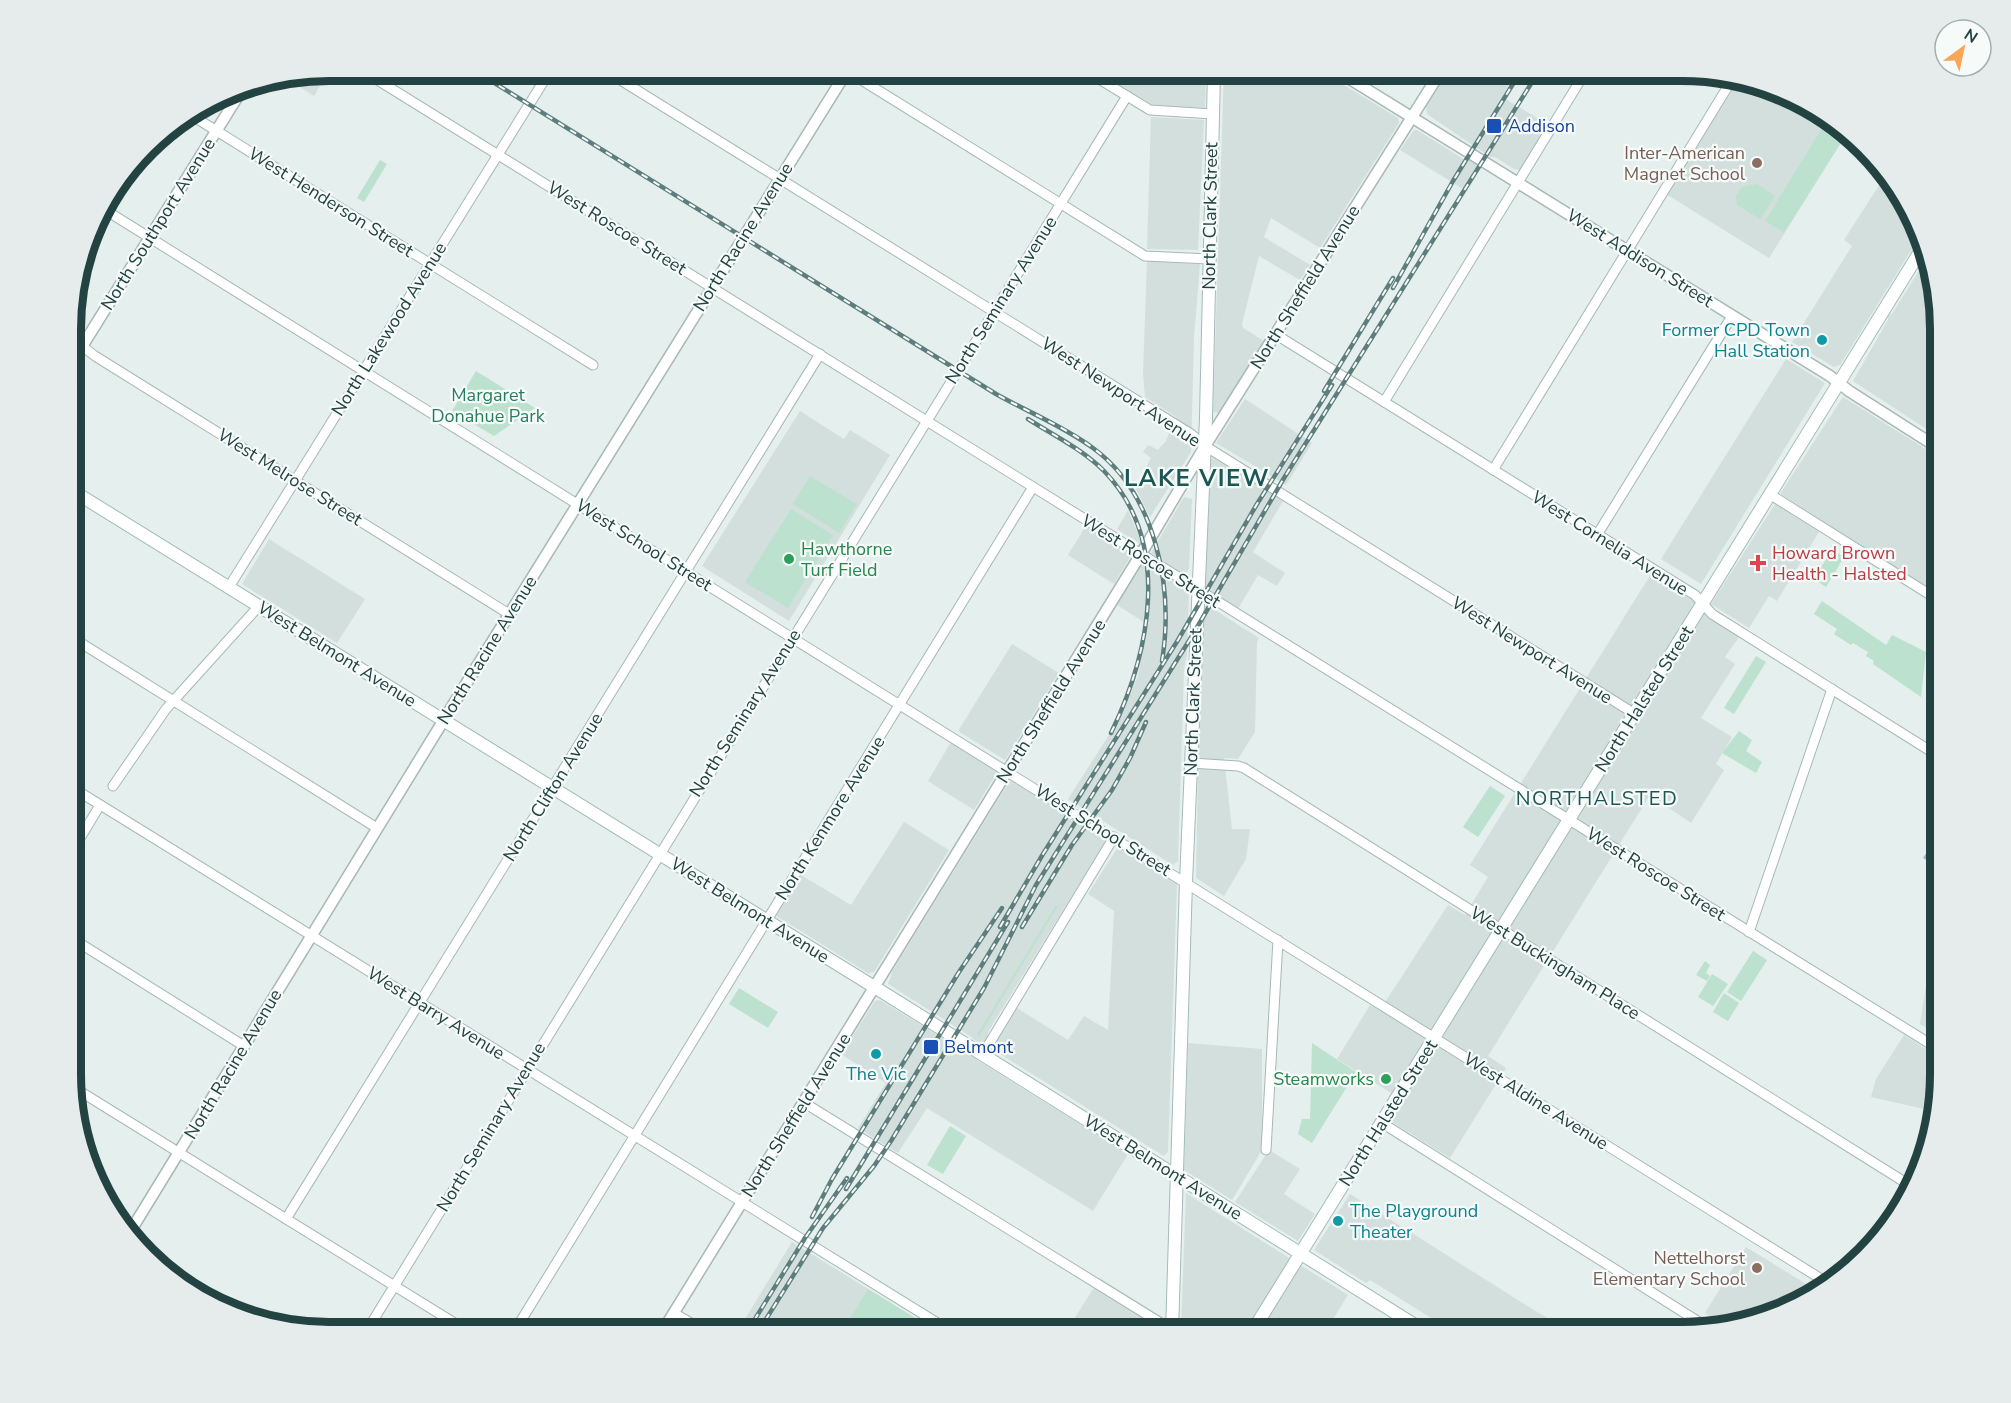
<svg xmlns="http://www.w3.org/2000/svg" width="2011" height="1403" viewBox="0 0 2011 1403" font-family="'Nunito Sans',sans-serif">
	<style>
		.built { fill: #d3dfdd }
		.green { fill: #bde1cf }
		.water { fill: #8abad7 }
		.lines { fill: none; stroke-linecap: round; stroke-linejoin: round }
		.minor-casing { stroke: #a7b8b6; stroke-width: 11 }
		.tertiary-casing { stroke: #a7b8b6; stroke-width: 13 }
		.secondary-casing { stroke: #a3bcb9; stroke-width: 14 }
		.minor { stroke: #fff; stroke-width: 9 }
		.tertiary { stroke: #fff; stroke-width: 10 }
		.secondary { stroke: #fff; stroke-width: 12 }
		.rail-casing { stroke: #5d7e7d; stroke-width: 4.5 }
		.rail { stroke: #f6fbfa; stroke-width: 2; stroke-dasharray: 7; stroke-linecap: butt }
		.transit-dot { fill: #1a4fb4; stroke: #f6fbfa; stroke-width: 2 }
		.education-dot { fill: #8d6e63; stroke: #f6fbfa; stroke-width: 2 }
		.culture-dot { fill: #0f9aa8; stroke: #f6fbfa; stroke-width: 2 }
		.leisure-dot { fill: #2e9e5b; stroke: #f6fbfa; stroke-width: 2 }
		.health-dot { fill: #e0444e; stroke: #f6fbfa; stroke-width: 2 }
		.labels { text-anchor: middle; stroke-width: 4.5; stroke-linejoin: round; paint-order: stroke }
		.transit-label { font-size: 18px; fill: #164399; stroke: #f6fbfa; text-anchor: start }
		.education-label { font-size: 18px; fill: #785e54; stroke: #f6fbfa; text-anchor: end }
		.street-label { font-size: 18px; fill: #224342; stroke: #f6fbfa }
		.culture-label { font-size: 18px; fill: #0d838f; stroke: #f6fbfa; text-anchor: end }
		.park-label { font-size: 18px; fill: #297d5d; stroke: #f6fbfa }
		.leisure-label { font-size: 18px; fill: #27864d; stroke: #f6fbfa; text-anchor: start }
		.health-label { font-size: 18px; fill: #be3a42; stroke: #f6fbfa; text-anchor: start }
		.neighbourhood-label { font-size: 20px; letter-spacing: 1.5px; fill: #1c5756; stroke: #f6fbfa }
		.district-label { font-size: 24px; font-weight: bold; letter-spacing: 1.5px; fill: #1c5756; stroke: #f6fbfa }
		.rim { fill: none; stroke: #224342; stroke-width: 8 }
	</style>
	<rect width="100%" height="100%" fill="#e5efed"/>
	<!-- built -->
	<g class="built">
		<path d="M329,71L314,96L287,79Z"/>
		<path d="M1097,71H1206L1205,108L1153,105Z"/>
		<path d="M1224,71H1321L1398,118L1399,123L1320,248L1271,218L1264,237L1310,265L1300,280L1259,256L1242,324L1243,328L1264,341L1219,413L1213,412Z"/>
		<path d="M1448,71H1513L1516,73L1502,97L1549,125L1520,170L1514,169L1495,157H1490L1427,114L1426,106Z"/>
		<path d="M1739,79L1765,84L1839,124L1847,133L1769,258L1666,194Z"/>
		<path d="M1151,117L1204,120L1198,250L1147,249Z"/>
		<path d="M1414,130H1417L1463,159H1468L1478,165L1463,189L1400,150Z"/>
		<path d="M1885,176L1906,200L1918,239L1840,365L1834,367L1792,342L1852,246L1844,240Z"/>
		<path d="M1147,261L1200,264L1194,337L1191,452L1150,517L1135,487L1151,458L1143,452L1148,445L1158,450L1166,441L1176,417L1145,397L1143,373Z"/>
		<path d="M1925,261L1940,313V438L1853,381L1888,320V316L1892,314Z"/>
		<path d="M1786,359L1825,383L1701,584L1661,559Z"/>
		<path d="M1843,397L1940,458V596L1780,494Z"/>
		<path d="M1245,399L1312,443L1286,485L1216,443Z"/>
		<path d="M800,411L844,439L850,430L890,455L789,621L702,566Z"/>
		<path d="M1213,458L1283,501L1253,552L1285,573L1277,586L1258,575L1238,609L1205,586L1208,462Z"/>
		<path d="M1184,497L1192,499L1189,568L1186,574L1181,573L1151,553Z"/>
		<path d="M1775,504L1819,532L1777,601L1769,596L1749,628L1711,604Z"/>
		<path d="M1128,510L1141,542L1140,544L1117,529Z"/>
		<path d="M1087,524L1132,554L1114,584L1068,555Z"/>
		<path d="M269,539L365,599L337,643L242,584Z"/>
		<path d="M1142,562H1146L1189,590L1187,654L1184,670L1178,861L1173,865L1068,799L1121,716L1138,676L1147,624L1117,605L1138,572V567Z"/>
		<path d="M1651,574L1695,602L1706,615L1739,637L1725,657L1735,664L1701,718L1732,737L1716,764L1724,770L1691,823L1650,795L1488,1056L1506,1068L1450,1158L1379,1114L1391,1093L1337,1059L1370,1005L1380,1010L1448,905L1465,915L1488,877L1470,865Z"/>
		<path d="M1204,603L1259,638L1257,642L1255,732L1238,759L1224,758L1232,829H1250L1246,859L1224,896L1196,878L1201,607Z"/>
		<path d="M1012,644L1059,673L1005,760L958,731Z"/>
		<path d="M951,742L998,771L974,810L928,781Z"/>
		<path d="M1012,780L1107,839L988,1032V1037L984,1043L979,1044L970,1036L888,984L893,970L1009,782Z"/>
		<path d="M904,822L949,850L874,972L868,973L775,915L801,875L851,905Z"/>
		<path d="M1118,847L1176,881L1177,884L1168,1152L1164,1156L992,1049L994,1042L1017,1008L1068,1040L1084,1016L1108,1030L1114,911L1088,894Z"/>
		<path d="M1940,895V1037L1920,1024Z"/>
		<path d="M880,1000L963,1051H966L976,1057L977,1060L1128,1154L1093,1211L927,1108L898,1153L858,1128L886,1083L841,1054L875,1001Z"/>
		<path d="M1904,1035L1940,1058L1933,1111L1871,1097L1876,1079Z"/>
		<path d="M1188,1043L1262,1049V1150L1232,1200L1184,1170Z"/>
		<path d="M1269,1150L1300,1169L1284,1194L1315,1214L1298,1241L1235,1202Z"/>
		<path d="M1901,1191L1907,1194L1887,1231L1864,1250Z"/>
		<path d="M1186,1193L1348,1295L1325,1332H1066L1100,1278L1181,1329Z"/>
		<path d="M1350,1194L1521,1302L1570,1332H1454L1370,1280L1366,1283L1314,1250Z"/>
		<path d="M792,1242L938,1332H737Z"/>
		<path d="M1746,1247L1816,1290L1797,1306L1722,1323L1705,1313Z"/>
		<path d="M680,1323H681L696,1332H670L674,1326Z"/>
	</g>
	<!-- green -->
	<g class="green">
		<path d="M1828,118L1839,124L1847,133L1784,233L1765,221Z"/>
		<path d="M380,160L387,164L364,202L357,198Z"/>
		<path d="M1757,184L1775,196L1760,219L1737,205L1736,196L1742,187Z"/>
		<path d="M476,371L535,408L494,436L452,411Z"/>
		<path d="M810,476L857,504L839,533L793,504Z"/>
		<path d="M791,509L833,535L788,608L745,582Z"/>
		<path d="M1832,549L1844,557L1826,587L1814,579Z"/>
		<path d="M1822,601L1886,645L1892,635L1926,652L1921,697L1873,664L1874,661L1866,656L1868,652L1853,643L1851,645L1834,634L1837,629L1814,614Z"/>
		<path d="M1756,656L1766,662L1734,714L1724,708Z"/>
		<path d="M1739,731L1752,740L1746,751L1762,762L1756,773L1722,753Z"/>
		<path d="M1490,786L1505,796L1478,837L1463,827Z"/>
		<path d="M1056,905L1058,906L979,1036L977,1035Z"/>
		<path d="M1753,951L1767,960L1741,1001L1727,992Z"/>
		<path d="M1705,961L1710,965L1706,973L1710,976L1707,981L1696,975Z"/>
		<path d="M1712,974L1728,984L1713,1006L1698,997Z"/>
		<path d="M739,988L778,1012L768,1028L729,1004Z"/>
		<path d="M1724,993L1739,1003L1728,1021L1713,1012Z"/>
		<path d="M1312,1043L1356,1072L1312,1143L1298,1134L1302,1119H1310Z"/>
		<path d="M950,1126L966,1136L943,1174L927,1165Z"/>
		<path d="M868,1289L938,1332H910L897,1324L892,1332H876L858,1318L854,1320L851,1317Z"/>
	</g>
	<!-- water -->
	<path class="water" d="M1931,846L1939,851L1932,863L1923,858Z"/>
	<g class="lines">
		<!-- minor casing -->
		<g class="minor-casing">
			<g id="minor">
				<path d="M363,71L1940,1050"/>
				<path d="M606,71L1191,434L1205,446L1635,714"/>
				<path d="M847,71L1145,256L1209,259"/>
				<path d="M1086,71L1150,110L1213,114"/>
				<path d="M191,115L593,365"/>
				<path d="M102,208L1826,1282"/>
				<path d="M1275,334L1695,595L1712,614L1940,757"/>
				<path d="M73,339L95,356L509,614"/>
				<path d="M1384,402L1586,71"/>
				<path d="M1493,470L1733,78"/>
				<path d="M1771,495L1940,601"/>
				<path d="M1597,535L1732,316"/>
				<path d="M229,587L550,71"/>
				<path d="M73,638L377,828"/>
				<path d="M1191,763L1238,766L1244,768L1911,1186"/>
				<path d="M113,786L166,709L259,606"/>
				<path d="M73,788L952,1332"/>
				<path d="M73,850L100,805"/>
				<path d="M1749,932L1832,689"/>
				<path d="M73,939L244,1046"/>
				<path d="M983,1054L1114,837"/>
				<path d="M73,1087L469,1332"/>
				<path d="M803,1102L1172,1330"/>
				<path d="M1382,1123L1707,1327"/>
				<path d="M1266,1150L1278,940"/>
				<path d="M286,1219L820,354"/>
				<path d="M674,1313L706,1332"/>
				<path d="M366,1332L1127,96"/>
				<path d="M514,1332L1033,487"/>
			</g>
		</g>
		<!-- tertiary casing -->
		<g class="tertiary-casing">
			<g id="tertiary">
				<path d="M1337,71L1830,376L1849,391L1940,449"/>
				<path d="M73,361L243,88"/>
				<path d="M130,1232L456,700L847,71"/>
				<path d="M662,1332L1141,554L1205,446L1441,71"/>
			</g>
		</g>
		<!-- secondary casing -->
		<g class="secondary-casing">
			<g id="secondary">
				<path d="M73,491L884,993L1426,1332"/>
				<path d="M1172,1332L1186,882L1206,418L1214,71"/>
				<path d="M1252,1332L1921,250"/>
			</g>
		</g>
		<!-- minor -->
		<use href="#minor" class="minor"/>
		<!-- tertiary -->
		<use href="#tertiary" class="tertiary"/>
		<!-- secondary -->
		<use href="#secondary" class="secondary"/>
		<!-- rail casing -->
		<g class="rail-casing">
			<g id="rail">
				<path d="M475,71L996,394C1028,412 1063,426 1093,448C1156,494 1174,588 1162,661"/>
				<path d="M1393,288L1453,181L1521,71"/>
				<path d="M1324,391L1393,278"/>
				<path d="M1028,419C1053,435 1082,449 1104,471C1173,542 1150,653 1111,733"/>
				<path d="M1000,927L1043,854L1178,640L1257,504L1332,385"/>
				<path d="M1022,927L1072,845L1112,790L1130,758L1146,722"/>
				<path d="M846,1189L1008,922"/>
				<path d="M812,1217L832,1179L959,972L1002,908"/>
				<path d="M747,1332L805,1238L847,1178"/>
				<path d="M758,1332L823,1228L874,1166L891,1141L984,988L1036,885L1192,636L1284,478L1539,71"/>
			</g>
		</g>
		<!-- rail -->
		<use href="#rail" class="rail"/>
	</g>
	<!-- markers -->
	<g class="transit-dot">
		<rect x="1486" y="118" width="16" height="16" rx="3"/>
		<rect x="923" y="1039" width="16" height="16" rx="3"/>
	</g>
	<g class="education-dot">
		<circle cx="1757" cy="163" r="6"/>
		<circle cx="1757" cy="1268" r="6"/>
	</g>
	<g class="culture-dot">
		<circle cx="1822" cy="340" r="6"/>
		<circle cx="876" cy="1054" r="6"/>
		<circle cx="1338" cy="1221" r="6"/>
	</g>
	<g class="leisure-dot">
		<circle cx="789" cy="559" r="6"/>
		<circle cx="1386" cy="1079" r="6"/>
	</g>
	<path class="health-dot" d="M1755 554h6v6h6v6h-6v6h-6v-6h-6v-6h6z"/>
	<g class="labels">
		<!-- transit labels -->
		<g class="transit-label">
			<text x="1508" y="132">Addison</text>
			<text x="944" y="1053">Belmont</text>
		</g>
		<!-- education labels -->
		<g class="education-label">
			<text x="1745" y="159">Inter-American<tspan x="1745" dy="21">Magnet School</tspan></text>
			<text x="1745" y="1264">Nettelhorst<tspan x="1745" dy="21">Elementary School</tspan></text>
		</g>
		<!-- street labels -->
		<g class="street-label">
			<text transform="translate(331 202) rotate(32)" y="6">West Henderson Street</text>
			<text transform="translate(1210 216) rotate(-89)" y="6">North Clark Street</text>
			<text transform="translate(158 224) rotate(-58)" y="6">North Southport Avenue</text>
			<text transform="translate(617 228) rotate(32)" y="6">West Roscoe Street</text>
			<text transform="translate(743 237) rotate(-58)" y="6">North Racine Avenue</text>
			<text transform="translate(1640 258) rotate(32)" y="6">West Addison Street</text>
			<text transform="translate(1305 287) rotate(-58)" y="6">North Sheffield Avenue</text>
			<text transform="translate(1001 300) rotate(-58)" y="6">North Seminary Avenue</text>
			<text transform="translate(389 329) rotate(-58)" y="6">North Lakewood Avenue</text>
			<text transform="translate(1121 392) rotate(33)" y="6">West Newport Avenue</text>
			<text transform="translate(290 477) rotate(32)" y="6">West Melrose Street</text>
			<text transform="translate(1610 543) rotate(32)" y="6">West Cornelia Avenue</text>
			<text transform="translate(644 545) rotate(32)" y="6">West School Street</text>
			<text transform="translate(1151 561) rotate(32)" y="6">West Roscoe Street</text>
			<text transform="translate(487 650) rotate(-58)" y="6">North Racine Avenue</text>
			<text transform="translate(1532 650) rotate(32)" y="6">West Newport Avenue</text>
			<text transform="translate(337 654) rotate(32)" y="6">West Belmont Avenue</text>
			<text transform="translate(1644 699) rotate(-58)" y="6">North Halsted Street</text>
			<text transform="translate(1051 701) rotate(-58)" y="6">North Sheffield Avenue</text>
			<text transform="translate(1193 702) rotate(-88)" y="6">North Clark Street</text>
			<text transform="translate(745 713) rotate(-58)" y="6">North Seminary Avenue</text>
			<text transform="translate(553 787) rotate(-58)" y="6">North Clifton Avenue</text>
			<text transform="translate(830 818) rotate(-58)" y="6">North Kenmore Avenue</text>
			<text transform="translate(1103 830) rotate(32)" y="6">West School Street</text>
			<text transform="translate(1656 874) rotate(32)" y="6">West Roscoe Street</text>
			<text transform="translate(750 910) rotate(32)" y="6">West Belmont Avenue</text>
			<text transform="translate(1555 963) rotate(32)" y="6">West Buckingham Place</text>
			<text transform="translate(436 1013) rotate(32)" y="6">West Barry Avenue</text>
			<text transform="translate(233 1064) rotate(-59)" y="6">North Racine Avenue</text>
			<text transform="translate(1536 1101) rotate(32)" y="6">West Aldine Avenue</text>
			<text transform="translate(1388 1113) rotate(-58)" y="6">North Halsted Street</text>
			<text transform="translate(796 1115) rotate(-58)" y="6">North Sheffield Avenue</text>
			<text transform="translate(491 1127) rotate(-59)" y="6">North Seminary Avenue</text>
			<text transform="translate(1163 1167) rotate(32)" y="6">West Belmont Avenue</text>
		</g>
		<!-- culture labels -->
		<g class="culture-label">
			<text x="1810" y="336">Former CPD Town<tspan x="1810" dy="21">Hall Station</tspan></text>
			<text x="876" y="1080" text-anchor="middle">The Vic</text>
			<text x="1350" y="1217" text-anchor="start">The Playground<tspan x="1350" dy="21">Theater</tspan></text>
		</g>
		<!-- park labels -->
		<g class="park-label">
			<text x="488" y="401">Margaret<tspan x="488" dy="21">Donahue Park</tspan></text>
		</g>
		<!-- leisure labels -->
		<g class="leisure-label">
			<text x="801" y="555">Hawthorne<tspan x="801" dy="21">Turf Field</tspan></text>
			<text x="1374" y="1085" text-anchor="end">Steamworks</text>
		</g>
		<!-- health labels -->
		<g class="health-label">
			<text x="1772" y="559">Howard Brown<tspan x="1772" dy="21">Health - Halsted</tspan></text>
		</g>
		<!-- neighbourhood labels -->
		<g class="neighbourhood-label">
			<text x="1597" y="805">NORTHALSTED</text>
		</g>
		<!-- district labels -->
		<g class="district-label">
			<text x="1197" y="486">LAKE VIEW</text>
		</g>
	</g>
	<!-- crop -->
	<path d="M0 0H2011V1403H0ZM329 81H1682A248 248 0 0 1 1930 329V1074A248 248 0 0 1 1682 1322H329A248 248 0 0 1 81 1074V329A248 248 0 0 1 329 81Z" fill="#e5eceb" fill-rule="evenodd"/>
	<path class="rim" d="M329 81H1682A248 248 0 0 1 1930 329V1074A248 248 0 0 1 1682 1322H329A248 248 0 0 1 81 1074V329A248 248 0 0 1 329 81Z"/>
	<!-- north arrow -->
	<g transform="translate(1963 48) rotate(33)"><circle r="28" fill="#f6fbfa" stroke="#a1b1b0" stroke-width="1.5"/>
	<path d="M0-4.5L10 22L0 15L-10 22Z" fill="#fba558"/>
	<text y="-9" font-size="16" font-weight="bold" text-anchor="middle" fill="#224342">N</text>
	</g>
</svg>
